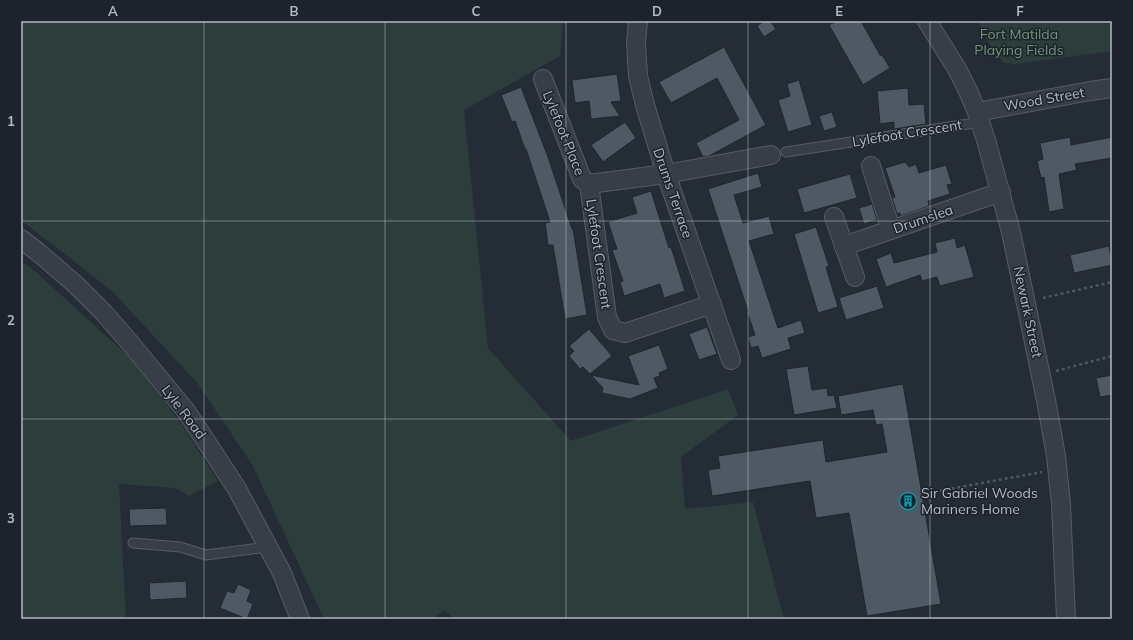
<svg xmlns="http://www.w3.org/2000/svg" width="1133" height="640" viewBox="0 0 1133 640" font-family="Mulish,sans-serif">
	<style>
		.green { fill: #2c3d3c }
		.building { fill: #4f5965; stroke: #1e252e }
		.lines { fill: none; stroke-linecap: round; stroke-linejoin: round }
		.service-casing { stroke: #555c65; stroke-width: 11 }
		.minor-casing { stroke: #555c65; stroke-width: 20 }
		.path { stroke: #4a5a5c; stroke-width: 2.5; stroke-dasharray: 3 3; stroke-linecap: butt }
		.service { stroke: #373e47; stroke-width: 9 }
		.minor { stroke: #373e47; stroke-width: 18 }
		.grid { fill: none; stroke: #b2b9c3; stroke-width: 1; stroke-opacity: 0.55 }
		.labels { text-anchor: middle; stroke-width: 3; stroke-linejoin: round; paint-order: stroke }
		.park-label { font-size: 14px; fill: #739679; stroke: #1c232c }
		.street-label { font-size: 14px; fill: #b2b9c3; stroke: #1c232c }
		.poi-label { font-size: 14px; fill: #b2b9c3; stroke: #1c232c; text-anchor: start }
		.neatline { fill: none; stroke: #b2b9c3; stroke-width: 1.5 }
		.grid-label { font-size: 13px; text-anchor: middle; font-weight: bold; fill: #b2b9c3 }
	</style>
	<rect width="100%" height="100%" fill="#242d36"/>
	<!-- green -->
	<g class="green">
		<path d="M21,21H563L560,56L464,110L488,348L571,441L728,389L738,415L681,457L685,509L753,502L784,619H454L444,610L432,619H324L253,466L198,384L113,292L21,220Z"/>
		<path d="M977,21H1112V51L1015,64L1004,63L996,55Z"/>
		<path d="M21,261L36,272L138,365L184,428L218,481L189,496L175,488L119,484L126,619H127H21Z"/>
	</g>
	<!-- building -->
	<g class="building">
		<path d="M764,21H770L776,29L764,37L757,26Z"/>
		<path d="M837,21H861L880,55H882L890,68L863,85L829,25Z"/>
		<path d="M724,47L766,125L709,156L703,157L696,143L739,120L717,78L671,103L659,82Z"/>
		<path d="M617,74L621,101L611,102L620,116L591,119L589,101L575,103L572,80Z"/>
		<path d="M799,80L812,125L788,132L778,100L790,96L787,84Z"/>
		<path d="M521,87L548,157L572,229H573L587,315L565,319L553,245H548L545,223L550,222L526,149H525L515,121L512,122L501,95Z"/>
		<path d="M908,88L909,105L924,104L926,124L894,129V122L880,124L877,91Z"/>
		<path d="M832,112L837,127L824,131L819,116Z"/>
		<path d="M625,122L636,138L603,162L591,145Z"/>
		<path d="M1070,137L1071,145L1112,137V158L1075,164L1077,170L1059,174L1064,209L1049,212L1044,177L1041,178L1037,161L1043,159L1040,143Z"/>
		<path d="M905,162L909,167L916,164L919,173L946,165L952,184L947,185L950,194L928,201L929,206L900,216V213L897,214L892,198L895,197L885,168Z"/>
		<path d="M758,173L762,187L734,195L743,223L769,216L774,234L749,241L778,328L801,320L805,333L788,338L791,349L762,358L758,346L751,348L748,337L755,335L747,312L748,311L708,189Z"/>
		<path d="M850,174L857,198L804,213L797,189Z"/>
		<path d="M651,191L669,248L671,247L685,291L664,298L660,284L624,296L620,282L623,281L612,250L617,249L608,222L637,213L632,197Z"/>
		<path d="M872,204L877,220L864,224L859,208Z"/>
		<path d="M816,227L829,266L826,267L838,307L818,313L794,234Z"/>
		<path d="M955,238L957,248L965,245L974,277L940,286L937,277L922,281L920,275L886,287L876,259L891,253L894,263L937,252L935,243Z"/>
		<path d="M1109,246L1112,265L1074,273L1070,255Z"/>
		<path d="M877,286L884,308L846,320L839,298Z"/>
		<path d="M707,327L717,354L699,360L689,334Z"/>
		<path d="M589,329L612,356L590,374L583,367L580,369L569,356L574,351L569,346Z"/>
		<path d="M659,345L668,369L659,373L660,376L654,378L658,388L630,399L602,393L603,388L591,375L639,385L628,356Z"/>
		<path d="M808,366L812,390L827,388L828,396L834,395L837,408L794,415L786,369Z"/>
		<path d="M1112,375V395L1100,397L1096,378Z"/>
		<path d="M903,384L941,604L867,616L849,513L816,518L810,481L712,496L708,470L720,468L718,456L823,440L826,462L887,452L882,424L876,425L873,410L841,415L838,396Z"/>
		<path d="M166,508L167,525L130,526L129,509Z"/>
		<path d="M186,581L187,598L150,600L149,583Z"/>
		<path d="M238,584L251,590L247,601L253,604L247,619L220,608L227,591L234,593Z"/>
	</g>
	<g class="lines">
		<!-- service casing -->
		<g class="service-casing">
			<g id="service">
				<path d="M786,152L981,122"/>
				<path d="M133,543L180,547L206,555L268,547"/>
			</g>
		</g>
		<!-- minor casing -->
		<g class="minor-casing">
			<g id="minor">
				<path d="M638,21L636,43L638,76L645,105L666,174L731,360"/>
				<path d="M927,21L957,69L968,91L977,112L986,140L1011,232L1046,400L1056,456L1061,504L1066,619"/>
				<path d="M543,79L582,179L589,184"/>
				<path d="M977,112L1090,91L1112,88"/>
				<path d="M871,166L891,230"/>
				<path d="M834,217L855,277"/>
				<path d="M21,239L39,253L75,284L104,313L131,344L186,411L215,455L237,489L282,573L300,619"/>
				<path d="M844,246L1001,192"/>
				<path d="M712,304L625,333L613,330L607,317L589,184L666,174L771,155"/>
			</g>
		</g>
		<!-- path -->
		<g class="path">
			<path d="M1043,298L1112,282"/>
			<path d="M1056,371L1112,356"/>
			<path d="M922,494L1042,472"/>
		</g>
		<!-- service -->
		<use href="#service" class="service"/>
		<!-- minor -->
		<use href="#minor" class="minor"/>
	</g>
	<!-- grid -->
	<path class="grid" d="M204,21V619M385,21V619M566,21V619M748,21V619M930,21V619M21,221H1112M21,419H1112"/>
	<!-- icons -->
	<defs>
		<g id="building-ring" transform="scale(0.9)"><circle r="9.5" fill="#1c232c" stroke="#0f9aa8" stroke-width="1.5"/><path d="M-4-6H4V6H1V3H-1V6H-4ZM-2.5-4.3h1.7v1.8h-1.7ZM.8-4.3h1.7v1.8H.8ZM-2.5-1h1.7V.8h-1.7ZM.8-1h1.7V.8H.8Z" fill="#0f9aa8"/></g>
	</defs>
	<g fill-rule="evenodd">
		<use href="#building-ring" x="908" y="501"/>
	</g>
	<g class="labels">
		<!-- park labels -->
		<g class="park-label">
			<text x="1019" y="39">Fort Matilda<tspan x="1019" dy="16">Playing Fields</tspan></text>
		</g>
		<!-- street labels -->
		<g class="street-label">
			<text transform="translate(1044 99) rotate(-10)" y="5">Wood Street</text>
			<text transform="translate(564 133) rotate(68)" y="5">Lylefoot Place</text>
			<text transform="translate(907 133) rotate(-9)" y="5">Lylefoot Crescent</text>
			<text transform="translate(673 193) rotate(71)" y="5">Drums Terrace</text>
			<text transform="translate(923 219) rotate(-19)" y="5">Drumslea</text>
			<text transform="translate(599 254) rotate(82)" y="5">Lylefoot Crescent</text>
			<text transform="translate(1028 312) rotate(78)" y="5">Newark Street</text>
			<text transform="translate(184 412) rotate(53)" y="5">Lyle Road</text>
		</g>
		<!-- poi labels -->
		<g class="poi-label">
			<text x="921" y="498">Sir Gabriel Woods<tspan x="921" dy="16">Mariners Home</tspan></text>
		</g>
	</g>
	<!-- border -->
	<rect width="1133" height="640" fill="none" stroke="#1c232c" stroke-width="44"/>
	<rect x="22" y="22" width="1089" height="596" class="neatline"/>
	<g class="grid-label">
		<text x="113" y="16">A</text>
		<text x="294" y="16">B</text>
		<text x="476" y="16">C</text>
		<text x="657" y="16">D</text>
		<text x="839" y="16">E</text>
		<text x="1020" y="16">F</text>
		<text x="11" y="126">1</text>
		<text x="11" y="325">2</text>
		<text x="11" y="523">3</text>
	</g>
</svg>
